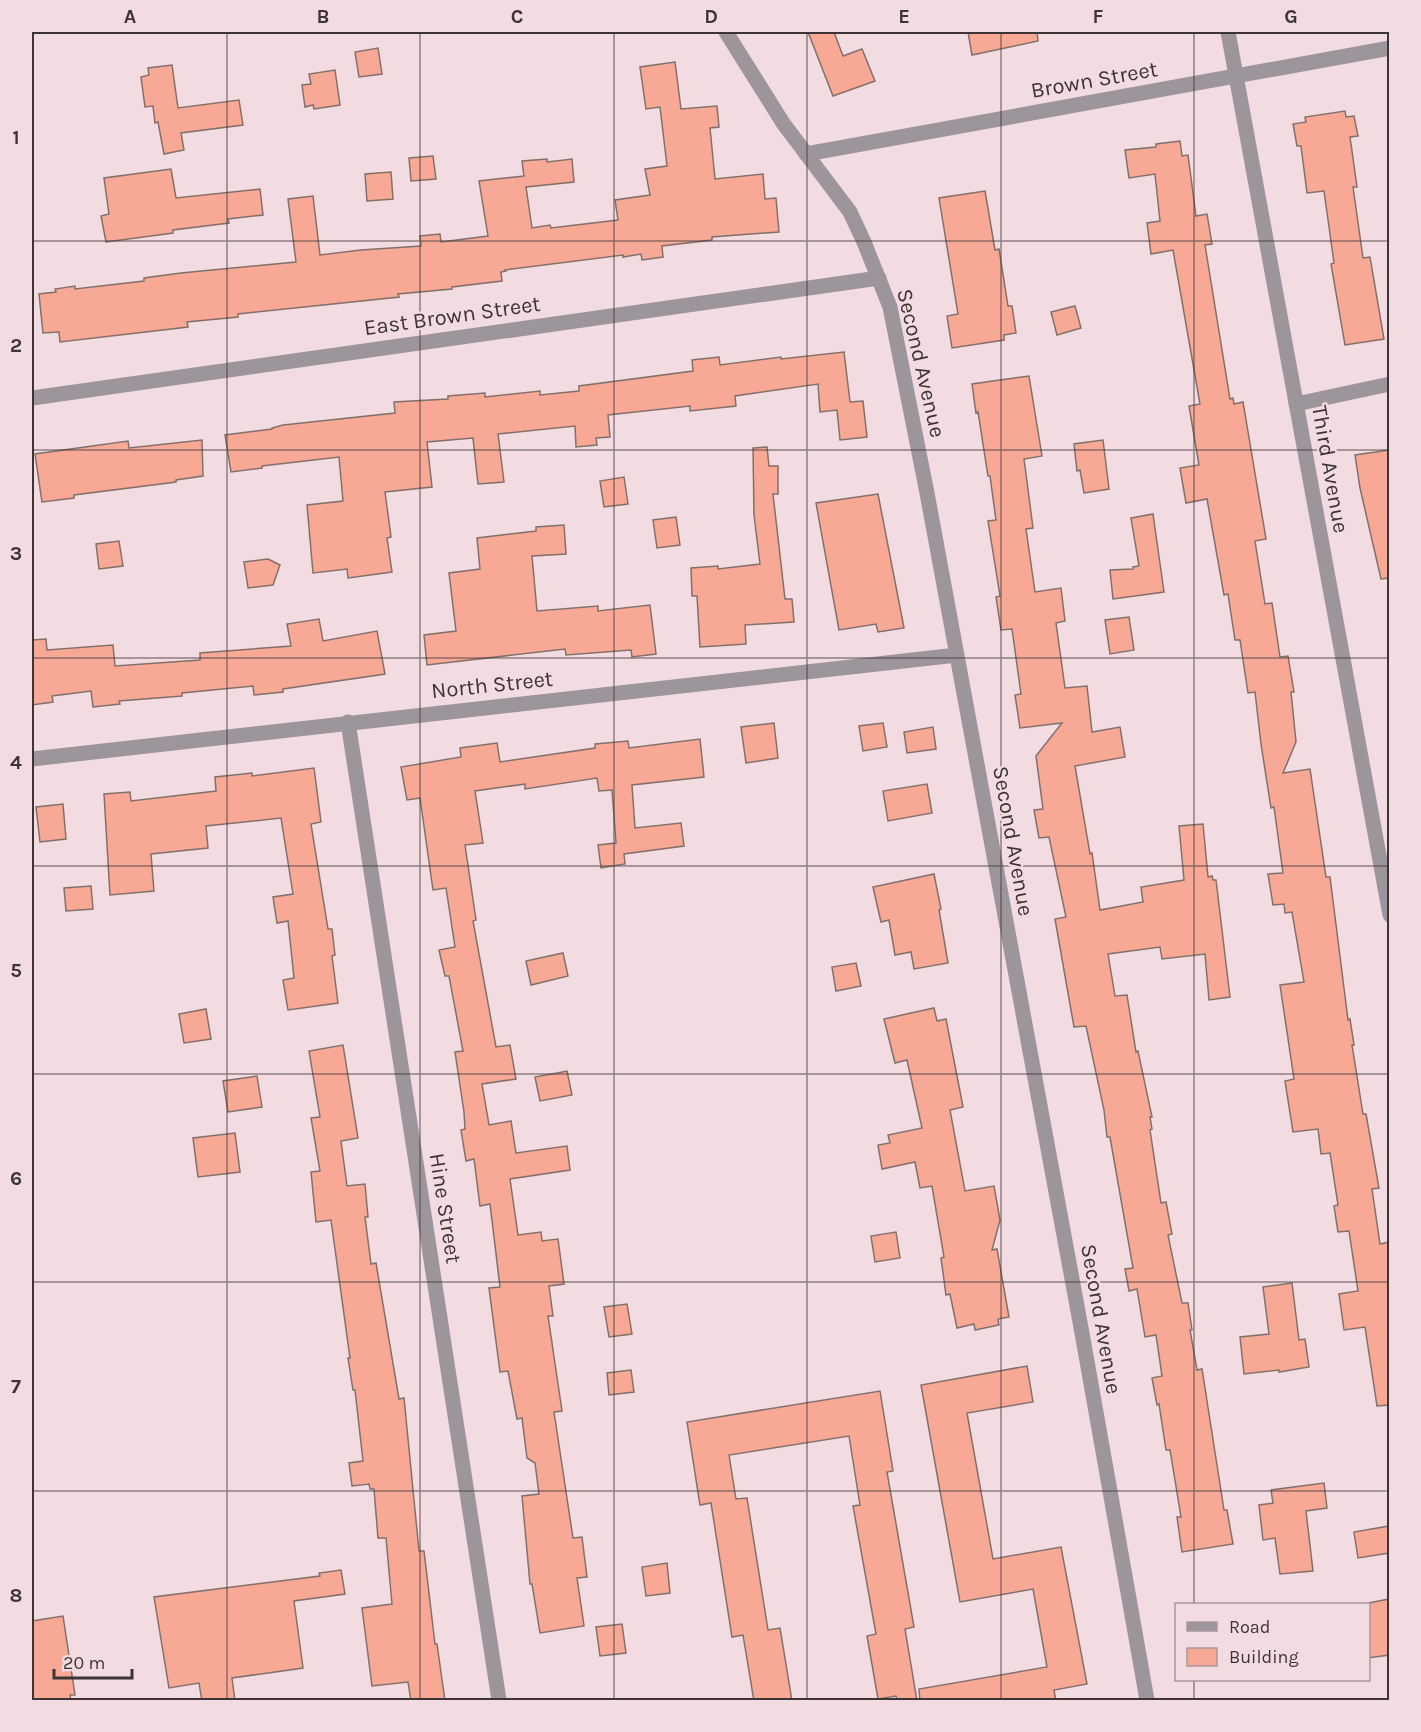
<svg xmlns="http://www.w3.org/2000/svg" width="1421" height="1732" viewBox="0 0 1421 1732" font-family="Karla,sans-serif">
	<style>
		.building { fill: #f7a996; stroke: #84706b; stroke-width: 1.5 }
		.lines { fill: none; stroke-linecap: round; stroke-linejoin: round }
		.minor { stroke: #9c959c; stroke-width: 15 }
		.grid { fill: none; stroke: #3d3436; stroke-width: 1.5; stroke-opacity: 0.55 }
		.labels { text-anchor: middle; stroke-width: 4.5; stroke-linejoin: round; paint-order: stroke }
		.street-label { font-size: 22px; fill: #3d3436; stroke: #f2dbe1 }
		.neatline { fill: none; stroke: #3d3436; stroke-width: 2 }
		.grid-label { font-size: 20px; text-anchor: middle; font-weight: bold; fill: #3d3436 }
	</style>
	<rect width="100%" height="100%" fill="#f2dbe1"/>
	<!-- building -->
	<g class="building">
		<path d="M808,32H834L843,56L862,49L875,81L833,96Z"/>
		<path d="M968,32H1037L1038,41L972,55Z"/>
		<path d="M378,48L382,74L359,77L355,52Z"/>
		<path d="M675,62L681,109L717,106L719,127L710,128L715,179L763,174L765,199L776,198L779,232L712,237V240L662,246L663,257L642,260L641,254L623,257V255L505,270L506,271L501,272L502,281L452,287V289L398,294L399,297L238,314V317L187,322L188,327L60,342L59,332L43,333L39,294L56,292L55,289L75,286V289L144,281V278L181,273L296,262L288,199L313,196L320,255L361,250L421,246L420,236L440,234L441,242L488,236L479,181L524,176L522,161L547,159V162L572,159L574,182L526,187L532,228L550,225L551,228L618,220L615,200L650,195L645,169L667,166L660,107L646,109L640,67Z"/>
		<path d="M172,65L178,108L239,100L243,125L181,133L184,150L164,154L158,122L155,123L153,106L145,107L141,77L149,75L148,68Z"/>
		<path d="M335,70L340,105L314,109L313,105L305,107L302,85L311,84L309,74Z"/>
		<path d="M1345,111L1346,117L1354,116L1358,136L1350,137L1357,187H1353L1363,258L1370,257L1384,339L1345,345L1331,264L1334,263L1324,191L1307,193L1301,146H1297L1293,124L1306,122L1305,117Z"/>
		<path d="M1180,141L1182,156L1188,155L1196,216L1207,214L1212,244L1205,245L1230,399L1233,398L1234,404L1243,402L1266,539L1255,541L1265,604L1272,603L1280,657L1288,656L1294,692H1291L1296,742L1283,773L1310,769L1326,877H1330L1348,1020L1350,1019L1354,1045H1352L1363,1114H1366L1379,1188L1372,1189L1380,1244L1389,1242V1405L1377,1406L1365,1327L1344,1330L1339,1294L1358,1291L1349,1231L1338,1232L1334,1206L1338,1205L1330,1153L1321,1154L1318,1129L1293,1132L1285,1081L1294,1079L1280,985L1304,982L1292,912L1285,913L1284,904L1273,905L1268,874L1283,873L1274,807L1271,808L1261,744L1255,692L1248,693L1240,640H1235L1228,594L1224,595L1207,499L1186,503L1180,468L1199,465L1189,406L1200,404L1173,250L1151,254L1147,223L1160,221L1155,174L1129,178L1125,150L1156,147V144Z"/>
		<path d="M433,156L436,179L411,181L409,158Z"/>
		<path d="M171,169L176,198L260,189L263,215L228,219L229,223L173,230V233L106,242L101,216L109,214L104,178Z"/>
		<path d="M391,172L393,199L367,201L365,174Z"/>
		<path d="M985,191L995,250L999,249L1008,306H1012L1016,333L1004,335V340L952,348L947,316L958,314L939,198Z"/>
		<path d="M1075,306L1081,328L1057,335L1051,312Z"/>
		<path d="M844,352L850,402L863,401L867,437L840,440L837,410L820,412L818,384L735,396L736,406L690,411V406L608,415L610,437L596,438L597,445L576,447L575,426L498,434L504,482L478,484L473,438L427,442L432,487L385,492L391,537L387,538L392,572L348,578L347,569L313,573L307,505L343,501L339,457L262,466V468L231,472L225,435L272,429V428L283,425L395,413L394,402L448,399V396L485,393V397L540,391V395L579,391V386L693,371L692,360L719,357L720,365L781,357V359Z"/>
		<path d="M1029,376L1042,456L1024,459L1033,528L1026,529L1035,592L1061,588L1065,621L1056,623L1065,688L1087,686L1092,732L1120,727L1125,757L1075,766L1090,854L1092,853L1100,910L1143,902L1141,887L1184,880L1179,826L1203,824L1208,877L1212,876L1213,880H1216L1230,997L1209,1000L1205,954L1162,959L1160,947L1108,954L1115,996L1127,995L1136,1052L1138,1051L1152,1117H1150L1152,1129L1150,1130L1161,1203L1166,1202L1172,1234L1168,1235L1182,1303H1188L1192,1330H1190L1197,1370L1202,1369L1224,1510H1227L1233,1544L1182,1552L1177,1517H1181L1170,1450H1166L1159,1404L1157,1405L1152,1378L1162,1376L1156,1335L1145,1337L1137,1289L1129,1291L1125,1269L1133,1268L1110,1137H1107L1104,1110L1086,1026L1074,1027L1055,919L1066,917L1049,837L1039,838L1034,810L1043,809L1036,756L1062,723L1020,728L1015,695L1021,694L1012,629L1001,630L996,597L1000,596L988,521L996,520L990,476H988L978,412L976,413L972,384Z"/>
		<path d="M202,440L203,476L176,480V482L74,495V498L42,502L35,454L128,441L129,448Z"/>
		<path d="M1103,440L1109,489L1084,493L1080,470L1077,471L1074,444Z"/>
		<path d="M767,447L769,466H778V494H773L785,599H792L794,622L745,625L746,644L700,647L697,596H692L691,568L718,566V569L760,564L754,515L753,448Z"/>
		<path d="M1389,450V578L1381,579L1360,488L1355,455Z"/>
		<path d="M624,477L628,504L604,507L600,481Z"/>
		<path d="M878,494L904,628L878,632L876,624L839,630L816,503Z"/>
		<path d="M1153,514L1164,592L1113,599L1110,570L1133,569V567L1139,566L1131,518Z"/>
		<path d="M676,517L680,545L657,548L653,520Z"/>
		<path d="M564,525L566,554L532,556L537,611L598,606V611L650,605L656,654L632,657L631,650L566,655L565,649L427,665L424,635L456,631L449,573L480,569L477,538L536,531V527Z"/>
		<path d="M119,541L123,566L99,569L96,544Z"/>
		<path d="M268,559L280,565L273,585L248,588L244,562Z"/>
		<path d="M1129,617L1134,650L1110,654L1105,620Z"/>
		<path d="M319,619L323,641L377,631L385,674L283,689V692L254,695L253,686L182,693V696L119,701L120,704L93,707L91,691L52,696L53,702L32,705V640L46,639L47,650L113,645L115,666L200,660V653L291,646L287,624Z"/>
		<path d="M774,723L778,758L746,763L741,727Z"/>
		<path d="M883,723L887,747L863,751L859,726Z"/>
		<path d="M933,727L936,749L907,753L904,732Z"/>
		<path d="M700,739L704,777L632,785L635,828L681,823L684,846L624,854L625,864L601,868L598,845L616,843L612,790L599,791L597,778L525,789V784L475,791L483,843L465,845L476,920L473,921L496,1047L510,1045L516,1079L482,1084L489,1125L511,1121L516,1153L567,1146L570,1170L510,1179L518,1235L541,1232L542,1241L558,1239L564,1284L549,1286L553,1316H548L562,1411L554,1412L573,1538L582,1537L587,1577L577,1578L584,1626L540,1633L532,1584H530L522,1496L539,1494L535,1463L527,1458L522,1418L517,1419L508,1371L500,1372L489,1288L500,1287L490,1204L480,1206L474,1159L466,1161L461,1130L465,1129L464,1112L455,1052L463,1051L449,976H445L439,950L455,947L446,888L433,890L420,798L407,800L401,767L461,757L460,748L497,743L500,762L595,748V744L628,741L629,748Z"/>
		<path d="M314,768L321,822L311,824L328,929H332L335,955L332,956L338,1003L288,1010L283,980L294,978L288,921L277,923L273,897L293,894L281,818L206,826L208,848L151,854L154,891L110,895L104,794L130,792L131,801L216,791L215,777L252,773V776Z"/>
		<path d="M927,784L932,813L888,821L883,791Z"/>
		<path d="M63,804L66,839L40,842L36,807Z"/>
		<path d="M934,874L941,909L939,910L948,963L914,969L911,952L895,955L889,920L881,922L873,887Z"/>
		<path d="M91,886L93,909L66,911L64,888Z"/>
		<path d="M563,953L568,976L531,985L526,961Z"/>
		<path d="M856,963L861,986L836,991L832,967Z"/>
		<path d="M934,1008L937,1021L946,1019L963,1107L950,1110L965,1191L994,1186L1000,1220L992,1250L997,1249L1009,1317L998,1319L999,1325L975,1330L974,1324L957,1328L950,1294L946,1295L941,1258L944,1257L932,1186L920,1188L915,1162L882,1169L878,1145L890,1143L888,1135L922,1128L907,1060L895,1063L884,1019Z"/>
		<path d="M206,1009L211,1039L184,1043L179,1014Z"/>
		<path d="M343,1045L358,1138L341,1141L347,1186L365,1184L368,1217H365L371,1264L376,1263L399,1399L404,1398L419,1551H424L435,1644H437L445,1701H411L408,1682L372,1686L362,1608L392,1604L386,1538H378L374,1489H370L369,1484L352,1486L349,1463L363,1461L355,1390H353L348,1358H350L331,1220L316,1222L311,1172L320,1171L311,1118L320,1117L309,1051Z"/>
		<path d="M567,1071L572,1095L540,1101L535,1077Z"/>
		<path d="M257,1076L262,1107L228,1112L223,1081Z"/>
		<path d="M235,1133L240,1172L198,1177L193,1138Z"/>
		<path d="M896,1232L900,1258L875,1262L871,1236Z"/>
		<path d="M1292,1283L1299,1340L1305,1339L1309,1367L1279,1372V1370L1244,1374L1240,1337L1269,1334L1263,1287Z"/>
		<path d="M627,1304L632,1334L609,1337L604,1307Z"/>
		<path d="M1027,1366L1033,1402L967,1413L993,1559L1061,1547L1087,1684L1054,1690L1056,1701H920L919,1689L1047,1667L1033,1589L960,1602L921,1385Z"/>
		<path d="M631,1370L634,1392L609,1395L607,1373Z"/>
		<path d="M880,1391L893,1471L887,1472L914,1627L905,1629L917,1701H897L896,1696L878,1699L867,1636L876,1634L853,1506L860,1505L849,1436L729,1455L736,1499L747,1498L768,1630L780,1628L792,1701H754L743,1635L732,1637L711,1503L700,1505L687,1422Z"/>
		<path d="M1324,1483L1327,1508L1306,1511L1313,1571L1280,1574L1275,1538L1263,1540L1259,1505L1273,1503L1271,1490Z"/>
		<path d="M1389,1526V1553L1358,1558L1354,1532Z"/>
		<path d="M667,1563L670,1593L646,1596L642,1567Z"/>
		<path d="M341,1570L345,1594L294,1601L303,1668L232,1678L235,1701H202L199,1683L169,1688L154,1597L320,1576L319,1573Z"/>
		<path d="M1389,1599V1655L1368,1658V1603Z"/>
		<path d="M63,1616L75,1695H70L71,1701H32V1621Z"/>
		<path d="M622,1624L626,1653L600,1656L596,1627Z"/>
	</g>
	<g class="lines">
		<!-- minor -->
		<g class="minor">
			<path d="M726,32L783,123L850,212L864,242L890,307L927,493L1082,1333L1147,1700"/>
			<path d="M1228,32L1390,915"/>
			<path d="M806,154L1390,48"/>
			<path d="M32,398L879,278"/>
			<path d="M1296,404L1390,384"/>
			<path d="M348,722L499,1700"/>
			<path d="M32,759L957,655"/>
		</g>
	</g>
	<!-- grid -->
	<path class="grid" d="M227,32V1700M420,32V1700M614,32V1700M807,32V1700M1001,32V1700M1194,32V1604M32,241H1390M32,450H1390M32,658H1390M32,866H1390M32,1074H1390M32,1282H1390M32,1491H1390M1194,1680V1700"/>
	<g class="labels">
		<!-- street labels -->
		<g class="street-label">
			<text transform="translate(1094 79) rotate(-10)" y="8">Brown Street</text>
			<text transform="translate(452 315) rotate(-8)" y="8">East Brown Street</text>
			<text transform="translate(922 363) rotate(77)" y="8">Second Avenue</text>
			<text transform="translate(1331 469) rotate(80)" y="8">Third Avenue</text>
			<text transform="translate(492 684) rotate(-6)" y="8">North Street</text>
			<text transform="translate(1014 841) rotate(80)" y="8">Second Avenue</text>
			<text transform="translate(446 1208) rotate(81)" y="8">Hine Street</text>
			<text transform="translate(1102 1319) rotate(80)" y="8">Second Avenue</text>
		</g>
	</g>
	<!-- border -->
	<rect width="1421" height="1732" fill="none" stroke="#f2dbe1" stroke-width="66"/>
	<!-- legend -->
	<rect x="1175" y="1603" width="195" height="78" fill="#f2dbe1" stroke="#aa989d" stroke-width="1.5"/>
	<rect x="1187" y="1622" width="30" height="9" fill="#9c959c" stroke="#aa989d" stroke-width="1.5"/>
	<text x="1229" y="1633" font-size="18" fill="#3d3436">Road</text>
	<rect x="1187" y="1648" width="30" height="18" fill="#f7a996" stroke="#aa989d" stroke-width="1.5"/>
	<text x="1229" y="1663" font-size="18" fill="#3d3436">Building</text>
	<!-- scale -->
	<path d="M54 1669v9h78v-9" fill="none" stroke="#3d3436" stroke-width="3"/>
	<text x="63" y="1669" font-size="18" fill="#3d3436" stroke="#f2dbe1" stroke-width="4.5" paint-order="stroke">20 m</text>
	<rect x="33" y="33" width="1355" height="1666" class="neatline"/>
	<g class="grid-label">
		<text x="130" y="23">A</text>
		<text x="323" y="23">B</text>
		<text x="517" y="23">C</text>
		<text x="711" y="23">D</text>
		<text x="904" y="23">E</text>
		<text x="1098" y="23">F</text>
		<text x="1291" y="23">G</text>
		<text x="16" y="144">1</text>
		<text x="16" y="352">2</text>
		<text x="16" y="560">3</text>
		<text x="16" y="769">4</text>
		<text x="16" y="977">5</text>
		<text x="16" y="1185">6</text>
		<text x="16" y="1393">7</text>
		<text x="16" y="1602">8</text>
	</g>
</svg>
